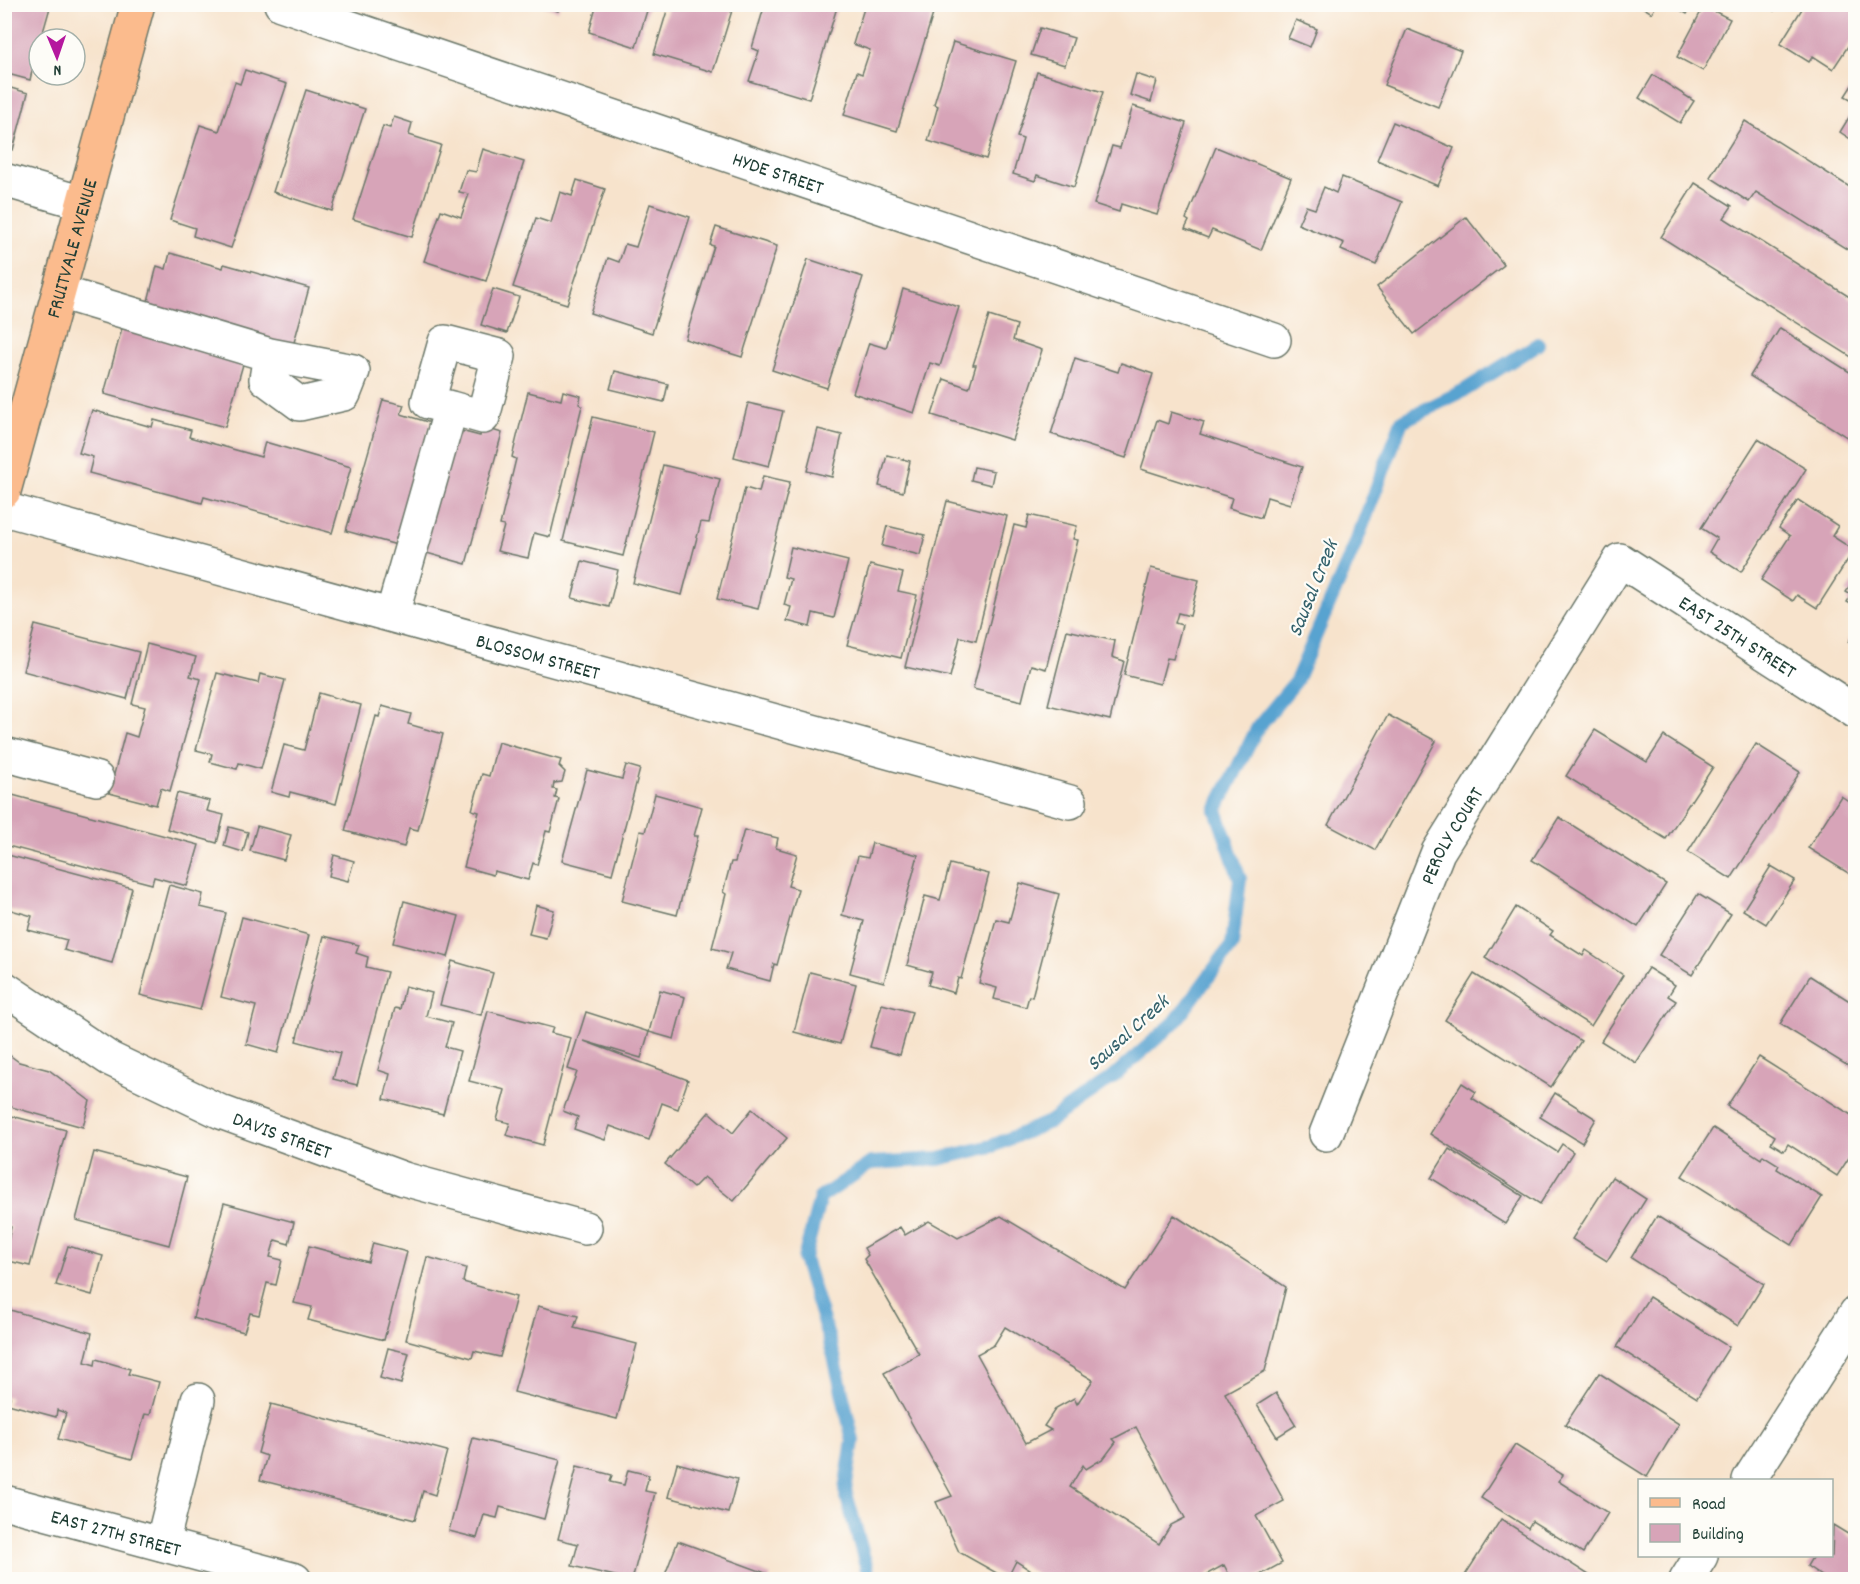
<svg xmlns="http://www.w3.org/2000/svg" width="1860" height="1584" viewBox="0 0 1860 1584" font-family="Dekko,sans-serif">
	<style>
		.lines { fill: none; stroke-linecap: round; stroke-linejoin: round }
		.stream { stroke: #58a3d0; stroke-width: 14 }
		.building { fill: #d7a4b8; fill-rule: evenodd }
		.minor-casing { stroke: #6b7769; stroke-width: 36 }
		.major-casing { stroke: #6b7769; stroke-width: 36 }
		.minor { stroke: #fff; stroke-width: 33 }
		.major { stroke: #fbbb8d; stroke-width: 33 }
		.labels { text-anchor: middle; stroke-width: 4.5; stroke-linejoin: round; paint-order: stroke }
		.street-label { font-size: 20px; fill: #1f3d34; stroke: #fdfcf7 }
		.water-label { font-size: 21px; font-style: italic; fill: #33616b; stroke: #fdfcf7 }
	</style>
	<rect width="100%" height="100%" fill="#fdfcf7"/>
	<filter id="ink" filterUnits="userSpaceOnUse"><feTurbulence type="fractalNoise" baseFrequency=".0167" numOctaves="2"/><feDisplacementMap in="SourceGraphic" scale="12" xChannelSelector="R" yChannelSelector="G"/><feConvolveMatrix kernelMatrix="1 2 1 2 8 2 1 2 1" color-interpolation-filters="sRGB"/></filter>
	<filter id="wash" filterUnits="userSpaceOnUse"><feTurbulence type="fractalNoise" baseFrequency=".008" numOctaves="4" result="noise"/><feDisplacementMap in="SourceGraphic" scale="24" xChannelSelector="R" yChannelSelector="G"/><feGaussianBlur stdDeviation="1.35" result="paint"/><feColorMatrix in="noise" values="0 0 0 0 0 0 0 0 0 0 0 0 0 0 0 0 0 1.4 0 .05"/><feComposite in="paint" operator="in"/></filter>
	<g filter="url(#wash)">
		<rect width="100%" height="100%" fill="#f7e3cc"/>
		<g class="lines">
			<!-- stream -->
			<path class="stream" d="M870,1580L845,1490L853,1441L834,1356L804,1259L820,1198L871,1163L939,1159L992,1146L1049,1122L1114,1076L1175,1022L1232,945L1240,879L1216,810L1258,727L1296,681L1355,545L1402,421L1465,390L1538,344"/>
		</g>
		<g id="blocks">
			<!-- building -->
			<g class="building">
				<path d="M4,4H51L41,39H39L30,80L4,73Z"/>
				<path d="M538,4H560L558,11Z"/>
				<path d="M597,4H649L636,47L589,32Z"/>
				<path d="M669,4H734L713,72L654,54Z"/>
				<path d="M765,4H838L809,99L749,81L759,51L752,48Z"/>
				<path d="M1637,4H1657L1652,13Z"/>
				<path d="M1670,4H1693L1687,14Z"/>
				<path d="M1765,4H1778L1774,11Z"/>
				<path d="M1805,4H1856V34L1833,69L1813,56L1809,62L1780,44Z"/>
				<path d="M865,5H903L933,14L897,131L844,115L857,72L862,74L870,50L853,44Z"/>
				<path d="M1704,6L1730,19L1703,71L1677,57Z"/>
				<path d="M1296,20L1317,29L1310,47L1288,38Z"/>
				<path d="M1040,28L1074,38L1065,65L1031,55Z"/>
				<path d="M1407,29L1461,51L1438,107L1384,85Z"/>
				<path d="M953,42L1016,61L986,159L928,141L938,106L934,104Z"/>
				<path d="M245,70L287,84L231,248L193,236L195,228L170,220L200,125L219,131L235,82L240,84Z"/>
				<path d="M1037,72L1103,92L1074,187L1037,175L1035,181L1013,174L1023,139L1017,137Z"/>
				<path d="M1136,74L1157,81L1151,102L1130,95Z"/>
				<path d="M1653,75L1694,101L1680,123L1639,98Z"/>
				<path d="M1856,79V102L1845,96Z"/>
				<path d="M4,86L28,93L13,150L4,148Z"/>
				<path d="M306,90L365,109L332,211L273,192Z"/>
				<path d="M1133,106L1186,123L1157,215L1121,204L1119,212L1094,204L1112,146L1120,148Z"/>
				<path d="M1851,114L1856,117V135L1852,140L1840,132Z"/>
				<path d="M394,117L412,123L409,135L441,145L412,237L353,219L383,126L390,128Z"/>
				<path d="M1745,121L1856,191V255L1756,192L1749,202L1710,177Z"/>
				<path d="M1393,122L1454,148L1438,186L1377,160Z"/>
				<path d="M1216,147L1291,178L1261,250L1212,230L1208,238L1185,229L1189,221L1186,219Z"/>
				<path d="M483,149L524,162L486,281L424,261L441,210L461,217L469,194L459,192L466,170L476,172Z"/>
				<path d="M1342,177L1402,202L1376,265L1341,250L1344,243L1298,224L1306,206L1315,209L1324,187L1336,193Z"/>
				<path d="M577,180L605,189L567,304L513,287L536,218L551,223L560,192L572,196Z"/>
				<path d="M1695,183L1732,206L1724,218L1856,301V360L1661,237Z"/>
				<path d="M650,204L690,217L652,333L590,313L608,258L619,262L625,244L636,247Z"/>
				<path d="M1466,217L1504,265L1414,334L1377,287Z"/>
				<path d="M716,227L777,246L742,357L685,339L714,246L710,245Z"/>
				<path d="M170,253L223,268L224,264L309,288L293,346L146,309L157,266L166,269Z"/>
				<path d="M808,259L863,277L827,388L772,370Z"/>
				<path d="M493,289L519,297L507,333L481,325Z"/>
				<path d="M903,289L959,307L940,366L930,363L914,413L853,393L869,343L886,348Z"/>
				<path d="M989,316L1017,325L1013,340L1042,350L1012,440L932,415L944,379L969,388L976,365H973Z"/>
				<path d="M125,317L246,354L225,427L104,394Z"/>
				<path d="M1780,328L1856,376V443L1750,376Z"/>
				<path d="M1075,358L1118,372L1121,363L1153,374L1126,458L1051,434Z"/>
				<path d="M615,371L668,384L664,402L610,389Z"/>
				<path d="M563,391L581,396L579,404L582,406L550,537L534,533L528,558L497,551L504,526L500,525L516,459L512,457L528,392L561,400Z"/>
				<path d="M383,400L404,405L401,414L431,423L397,545L346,531Z"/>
				<path d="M748,403L783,411L769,466L734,457Z"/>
				<path d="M92,410L152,427L154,420L191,430L189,437L261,457L265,442L351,467L332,533L204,497L202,503L89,473L93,457L79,453Z"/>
				<path d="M1171,412L1204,422L1200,434L1302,467L1290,504L1267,497L1261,518L1229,508L1232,498L1141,469L1157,420L1168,424Z"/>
				<path d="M593,417L654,432L623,556L563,541Z"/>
				<path d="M482,427L502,433L466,564L416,550L449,428L480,436Z"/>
				<path d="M818,429L842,435L832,477L807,471Z"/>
				<path d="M1758,439L1806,469L1741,572L1709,552L1717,538L1701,528Z"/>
				<path d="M887,455L910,461L903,492L879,486Z"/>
				<path d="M663,465L720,479L709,523L701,522L682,595L633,583Z"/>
				<path d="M974,467L994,471L991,485L971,480Z"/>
				<path d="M763,476L790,482L758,609L717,599L745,488L759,492Z"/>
				<path d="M1798,500L1838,526L1832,536L1854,550L1817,608L1797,595L1793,601L1761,580L1790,536L1779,528Z"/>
				<path d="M947,501L1007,516L976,641L960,637L950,677L905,667Z"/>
				<path d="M1029,515L1077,526L1073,539L1078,540L1046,669L1031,665L1022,701L973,689L1014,525L1026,528Z"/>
				<path d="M887,526L925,535L920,555L882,546Z"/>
				<path d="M791,547L848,561L834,618L813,613L810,627L787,621L791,607L784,605L791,579L784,577Z"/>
				<path d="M582,561L618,570L609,607L572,598Z"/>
				<path d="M870,565L903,573L898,591L917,595L901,658L847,645Z"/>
				<path d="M1151,568L1199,580L1190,616L1178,613L1175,623L1182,625L1173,659L1167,658L1160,684L1124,675Z"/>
				<path d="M1856,578V607L1847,602L1851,595L1846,592Z"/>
				<path d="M35,625L139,652L127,699L23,671Z"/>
				<path d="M1067,630L1115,641L1112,657L1124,661L1110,720L1048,705Z"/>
				<path d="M1856,631V647L1848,642Z"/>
				<path d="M147,644L196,657L190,676L201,679L170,791L161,788L156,805L109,793L125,733L137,737L145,707L132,704Z"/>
				<path d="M217,673L258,683L260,674L285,680L261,769L239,763L237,769L210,762L212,754L196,750Z"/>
				<path d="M319,693L361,705L336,804L290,792L289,797L271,792L284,745L304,750Z"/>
				<path d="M382,706L411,714L408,724L443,734L418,830L409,828L404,847L345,831L376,716L379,717Z"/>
				<path d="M1388,715L1436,741L1375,850L1328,825Z"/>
				<path d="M1595,730L1647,762L1664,736L1713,767L1666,839L1566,776Z"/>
				<path d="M498,742L561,760L559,766L565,772L562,782L554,783L553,789L557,790L555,798L559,799L550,832L546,831L537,865L533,863L528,880L494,871L493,875L464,867L479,812L472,810L482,774L489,776Z"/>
				<path d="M1756,744L1800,772L1731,879L1688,852Z"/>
				<path d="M626,765L640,769L612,874L562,861L587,770L622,779Z"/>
				<path d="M5,793L199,845L187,886L154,877L152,884L4,845Z"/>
				<path d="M177,793L210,801L207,811L224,815L217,843L167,829Z"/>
				<path d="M655,794L702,807L694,836H698L677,915L622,901L640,831L645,832Z"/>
				<path d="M1841,796L1856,806V878L1808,848Z"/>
				<path d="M1559,817L1666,884L1638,927L1532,860Z"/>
				<path d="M257,826L291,835L284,860L250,851Z"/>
				<path d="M229,827L248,832L243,852L224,846Z"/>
				<path d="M744,830L778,838L776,848L797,854L788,886L798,889L777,965L774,964L770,981L726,969L731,953L712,948L726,894L723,892L731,862H735Z"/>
				<path d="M872,843L918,855L884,982L850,973L864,921L842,915L858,856L868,858Z"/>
				<path d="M4,854L132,888L112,963L64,950L67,940L28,930L32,916L4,908Z"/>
				<path d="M334,855L354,861L348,881L329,876Z"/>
				<path d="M950,864L989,874L961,979L958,978L954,993L928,985L932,972L907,965L925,896L940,900Z"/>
				<path d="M1771,866L1795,880L1766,924L1743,910Z"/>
				<path d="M1020,883L1059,894L1032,997L1029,996L1026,1007L994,999L997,988L979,983L996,919L1009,922Z"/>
				<path d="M169,885L203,894L200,907L226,913L200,1010L140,995Z"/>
				<path d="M1698,894L1731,914L1692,975L1659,955Z"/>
				<path d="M404,901L459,916L448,957L393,943Z"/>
				<path d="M536,905L554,910L546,938L529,934Z"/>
				<path d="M1516,907L1553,931L1550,935L1583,956L1586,950L1623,975L1591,1026L1485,958Z"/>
				<path d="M242,917L309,935L278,1053L246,1044L256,1006L221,997Z"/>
				<path d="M324,936L359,945L356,953L368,957L366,967L387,972L357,1085L333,1079L340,1053L296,1041Z"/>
				<path d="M452,961L493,973L481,1015L440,1005Z"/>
				<path d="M1648,968L1675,985L1668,996L1676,1001L1636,1063L1601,1041Z"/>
				<path d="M810,972L856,984L840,1044L794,1032Z"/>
				<path d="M1474,974L1581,1041L1551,1087L1445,1020Z"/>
				<path d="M1810,976L1856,1005V1071L1780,1024Z"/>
				<path d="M405,986L432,993L426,1016L452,1023L445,1047L460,1051L443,1114L384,1099L390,1074L378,1070L395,1008L400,1009Z"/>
				<path d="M660,990L685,997L674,1039L649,1032Z"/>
				<path d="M882,1004L912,1012L900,1055L870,1047Z"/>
				<path d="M488,1011L553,1028L551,1033L571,1038L543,1145L506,1135L510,1123L497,1120L505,1090L469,1081Z"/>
				<path d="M586,1012L649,1032L641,1058L584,1041L688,1080L678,1109L662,1103L649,1140L610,1126L605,1140L574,1129L578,1117L563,1111L577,1072L568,1069Z"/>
				<path d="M4,1051L19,1062L49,1070L90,1101L83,1127L4,1105Z"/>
				<path d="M1759,1057L1856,1118V1147L1837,1176L1788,1144L1784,1151L1771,1143L1775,1136L1727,1106Z"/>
				<path d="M1462,1083L1476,1092L1472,1098L1557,1152L1562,1144L1573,1152L1540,1204L1430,1134Z"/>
				<path d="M1555,1093L1596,1119L1582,1143L1540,1117Z"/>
				<path d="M752,1109L787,1138L734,1201L704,1177L693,1188L665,1164L709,1112L733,1133Z"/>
				<path d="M4,1114L66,1130L30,1266L4,1260L11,1227L4,1225Z"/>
				<path d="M1713,1128L1761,1159L1763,1155L1779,1165L1777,1169L1822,1197L1792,1245L1682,1176Z"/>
				<path d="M1449,1149L1523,1196L1505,1224L1431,1178Z"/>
				<path d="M94,1152L187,1177L169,1245L76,1220Z"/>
				<path d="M1612,1177L1646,1199L1607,1261L1572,1239Z"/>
				<path d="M224,1203L294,1222L289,1244L275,1240L270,1257L282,1260L276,1285L267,1283L259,1315L250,1313L244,1332L193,1318Z"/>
				<path d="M1174,1215L1286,1287L1265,1371L1225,1393L1284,1501L1256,1516L1282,1563L1251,1580H1232L1224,1565L1209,1573L1205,1580H1045L1016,1561L1007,1579L959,1552L936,1502L952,1496L884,1373L919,1354L864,1259L868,1255L864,1248L900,1227L905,1235L929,1221L958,1238L1001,1216L1125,1290ZM1005,1327L1093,1380L1077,1404L1074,1398L1056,1408L1044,1426L1051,1430L1026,1443L977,1354L994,1345ZM1136,1427L1185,1518L1171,1525L1159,1544L1070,1487L1083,1465L1086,1469L1104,1458L1116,1442L1113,1439Z"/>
				<path d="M1657,1216L1764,1284L1738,1326L1631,1258Z"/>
				<path d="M373,1243L407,1252L384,1340L308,1320L312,1307L294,1303L309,1246L368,1262Z"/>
				<path d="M68,1246L103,1256L92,1295L56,1285Z"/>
				<path d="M427,1257L466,1268L463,1282L516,1297L500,1357L474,1351L472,1358L406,1340Z"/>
				<path d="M1649,1297L1729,1347L1697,1398L1617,1347Z"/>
				<path d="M538,1306L578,1316L574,1328L637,1344L617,1419L514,1392Z"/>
				<path d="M10,1310L92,1333L85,1362L95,1365L96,1359L130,1369L128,1374L159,1382L150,1415L145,1414L132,1459L58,1439L66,1413L57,1410L56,1417L8,1404L10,1397L4,1396V1330Z"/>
				<path d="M388,1348L409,1353L401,1384L380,1378Z"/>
				<path d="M1599,1373L1679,1424L1647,1477L1565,1425Z"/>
				<path d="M1276,1393L1296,1425L1277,1437L1257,1405Z"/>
				<path d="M271,1404L447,1451L435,1495L423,1491L415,1520L260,1480L267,1456L258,1453Z"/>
				<path d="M473,1438L560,1460L544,1519L500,1507L497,1518L484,1515L477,1538L449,1531Z"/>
				<path d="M1515,1445L1563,1475L1558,1481L1608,1513L1583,1553L1532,1521L1528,1528L1481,1498Z"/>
				<path d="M677,1463L737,1479L728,1513L668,1497Z"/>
				<path d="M577,1466L612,1475L610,1482L624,1485L628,1470L649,1475L645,1491L655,1493L632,1580L572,1566L578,1544L558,1539Z"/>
				<path d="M1501,1519L1592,1577L1590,1580H1462Z"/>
				<path d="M1833,1525L1856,1539V1580H1828L1807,1566L1813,1556H1832Z"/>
				<path d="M678,1541L771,1575L769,1580H663Z"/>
			</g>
		</g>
	</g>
	<g filter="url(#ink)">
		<use href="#blocks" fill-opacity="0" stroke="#6b7769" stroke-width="1.5"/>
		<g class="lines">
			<!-- minor casing -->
			<g class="minor-casing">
				<g id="minor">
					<path id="s1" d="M281,4L1274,340"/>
					<path d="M4,180L83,203"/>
					<path d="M59,292L270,355L266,379L300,404L344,394L353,371L270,355"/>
					<path id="s2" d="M4,509L1070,802"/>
					<path d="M392,615L451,408L483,417L499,356L445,342L428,402L451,408"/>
					<path d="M4,754L97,779"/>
					<path id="s3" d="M4,988L110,1059L221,1112L404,1179L585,1228"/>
					<path id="s4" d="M1326,1134L1438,852L1620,560L1856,712"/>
					<path d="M1749,1480L1856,1313"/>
					<path id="s5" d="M4,1502L295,1580"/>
					<path d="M162,1544L198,1400"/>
					<path d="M1686,1580L1701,1556"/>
				</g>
			</g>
			<!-- major casing -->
			<g class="major-casing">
				<g id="major">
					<path id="s6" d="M4,491L138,4"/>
				</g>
			</g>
			<!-- minor -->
			<use href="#minor" class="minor"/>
			<!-- major -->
			<use href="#major" class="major"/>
		</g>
	</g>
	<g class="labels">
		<!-- street labels -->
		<g class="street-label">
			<text dy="7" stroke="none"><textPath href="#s1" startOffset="525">HYDE STREET</textPath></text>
			<text dy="7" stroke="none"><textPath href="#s6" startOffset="252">FRUITVALE AVENUE</textPath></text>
			<text dy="7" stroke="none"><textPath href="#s4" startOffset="788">EAST 25TH STREET</textPath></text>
			<text dy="7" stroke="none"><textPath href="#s2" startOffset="554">BLOSSOM STREET</textPath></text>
			<text dy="7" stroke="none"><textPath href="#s4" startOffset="324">PEROLY COURT</textPath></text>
			<text dy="7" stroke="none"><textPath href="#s3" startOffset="316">DAVIS STREET</textPath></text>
			<text dy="7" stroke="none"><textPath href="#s5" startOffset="116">EAST 27TH STREET</textPath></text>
		</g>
		<!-- water labels -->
		<g class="water-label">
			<text transform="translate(1312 588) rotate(-68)" y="7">Sausal Creek</text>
			<text transform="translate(1127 1032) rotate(-42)" y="7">Sausal Creek</text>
		</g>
	</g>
	<!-- margin -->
	<rect width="1860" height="1584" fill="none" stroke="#fdfcf7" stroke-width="24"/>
	<!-- legend -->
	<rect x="1638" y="1479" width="195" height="78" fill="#fdfcf7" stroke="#a4b0a9" stroke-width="1.5"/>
	<rect x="1650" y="1498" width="30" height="9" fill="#fbbb8d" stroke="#a4b0a9" stroke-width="1.5"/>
	<text x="1692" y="1509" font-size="18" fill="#1f3d34">Road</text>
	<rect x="1650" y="1524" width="30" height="18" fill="#d7a4b8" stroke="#a4b0a9" stroke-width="1.5"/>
	<text x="1692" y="1539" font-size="18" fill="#1f3d34">Building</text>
	<!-- north arrow -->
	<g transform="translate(57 57) rotate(178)"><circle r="28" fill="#fdfcf7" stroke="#a4b0a9" stroke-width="1.5"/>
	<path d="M0-4.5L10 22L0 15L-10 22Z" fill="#b5179e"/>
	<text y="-9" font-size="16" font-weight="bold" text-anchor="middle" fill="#1f3d34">N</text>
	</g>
</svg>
